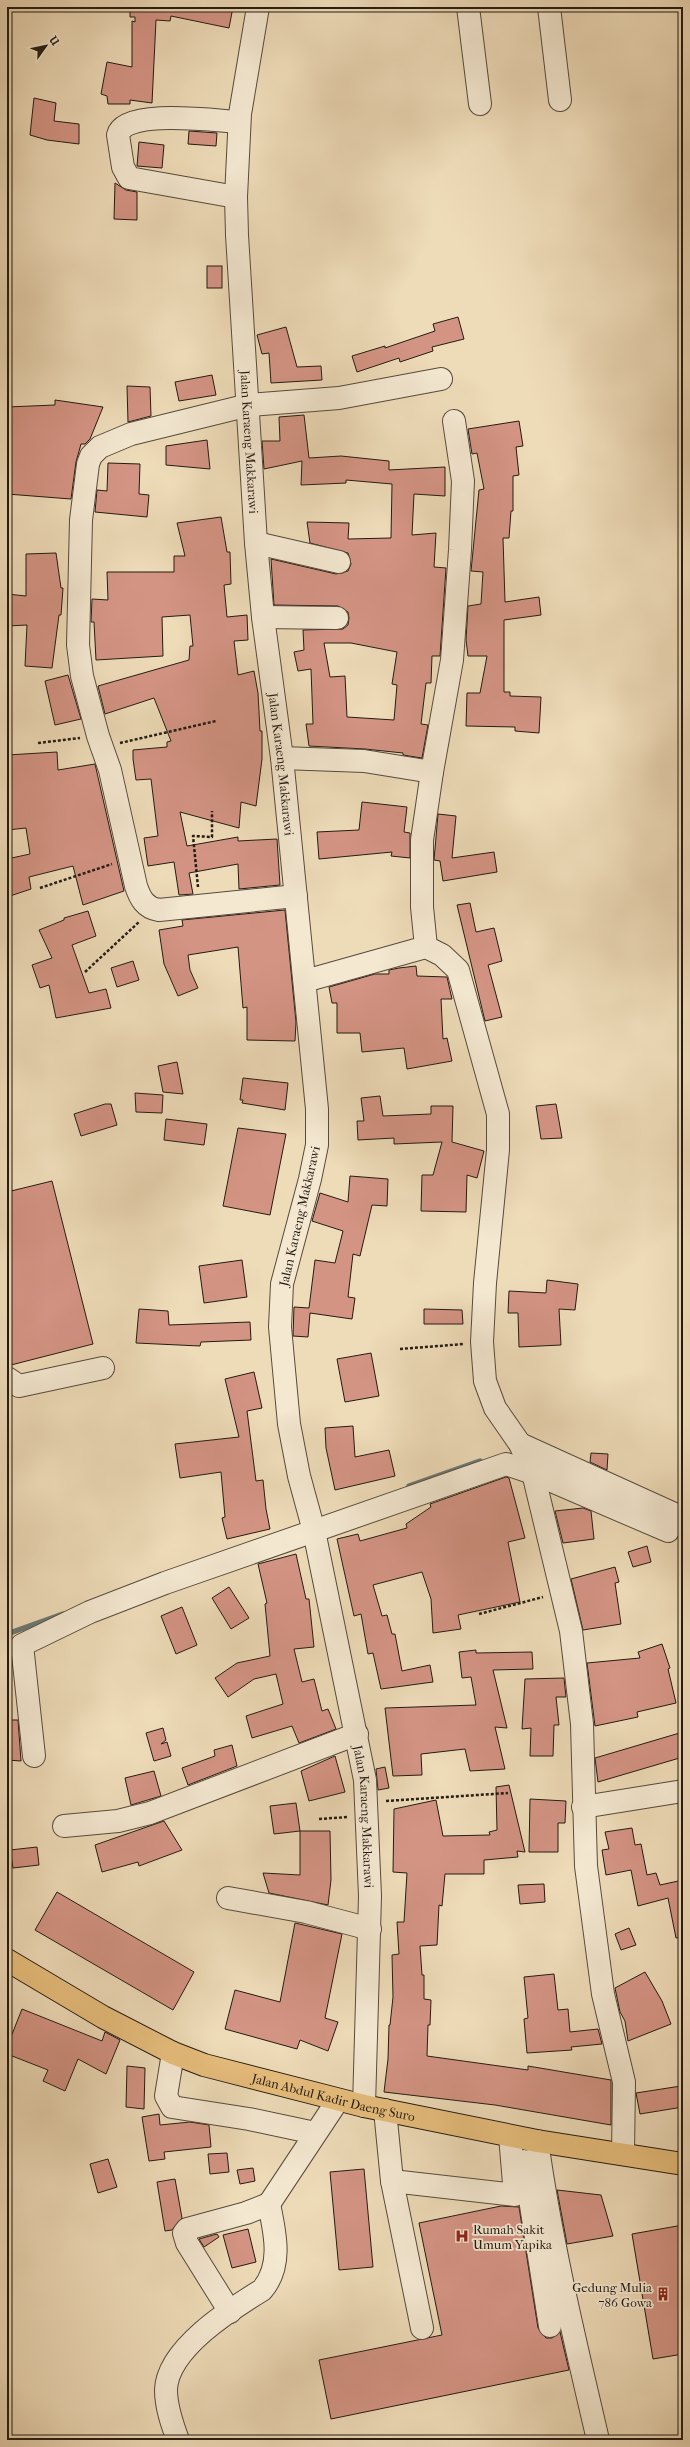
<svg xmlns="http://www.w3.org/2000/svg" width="690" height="2447" viewBox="0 0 690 2447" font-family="'IM FELL French Canon',serif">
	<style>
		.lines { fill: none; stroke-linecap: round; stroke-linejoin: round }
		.stream { stroke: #6b7a74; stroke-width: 5.5 }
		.building { fill: #d49484; stroke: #231b13; fill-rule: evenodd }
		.minor-casing { stroke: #564b3c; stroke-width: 24 }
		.major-casing { stroke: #231b13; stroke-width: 24 }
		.path { stroke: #231b13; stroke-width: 2.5; stroke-dasharray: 3 2; stroke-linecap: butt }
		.minor { stroke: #f4e8d1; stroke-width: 22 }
		.major { stroke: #e7be7c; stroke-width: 22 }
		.labels { text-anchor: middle; stroke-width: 3.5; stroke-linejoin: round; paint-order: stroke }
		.street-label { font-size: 13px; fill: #231b13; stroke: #f4e8d1 }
		.poi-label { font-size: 13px; fill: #231b13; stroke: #f4e8d1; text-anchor: start }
	</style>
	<rect width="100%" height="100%" fill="#eedbb8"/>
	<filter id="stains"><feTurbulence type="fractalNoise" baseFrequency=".005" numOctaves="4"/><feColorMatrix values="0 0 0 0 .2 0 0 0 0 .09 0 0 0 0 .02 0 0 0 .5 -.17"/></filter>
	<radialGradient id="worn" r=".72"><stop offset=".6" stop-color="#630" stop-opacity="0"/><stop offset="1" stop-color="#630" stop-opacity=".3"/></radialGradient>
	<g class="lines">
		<!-- stream -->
		<g class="stream">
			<path d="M409,1486L480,1461"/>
			<path d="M7,1634L63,1614"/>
		</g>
	</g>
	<!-- building -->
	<g class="building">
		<path d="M130,7H233L229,28L171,16L170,21L156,20L152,103L130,100V104H108L107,96L101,94L107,62L132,67V21L135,22V17H130Z"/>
		<path d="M34,98L56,103L54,121L79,124V144L47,140L30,135Z"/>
		<path d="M189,131L217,133L216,146L188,144Z"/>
		<path d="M139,142L164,145L162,168L137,166Z"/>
		<path d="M115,183L126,190L137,192V220L114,219Z"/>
		<rect x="207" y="266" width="15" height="22"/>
		<path d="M458,317L464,339L432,347L433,351L400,362L399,358L357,372L352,356L385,346V348L435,331L433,324Z"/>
		<path d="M286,327L297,367L321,366L322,380L271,383L269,353L262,354L257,335Z"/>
		<path d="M212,375L216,395L179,401L175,382Z"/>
		<path d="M127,386L150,387L151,416L128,422Z"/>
		<path d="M55,400L103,407L90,439L85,444H81L76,462L71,499L7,494V407L55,405Z"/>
		<path d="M304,415L309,458L341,456L389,461V470L445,467V496L414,494L412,535L436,533L434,567L446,568L440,656H432L431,683H426L421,724L428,725L422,758L403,755V753L365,749L309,746L306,724H313L311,669L298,671L294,652L304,650L303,630L343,629L348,625L349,618L348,612L338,606L274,605L271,559L336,574L348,571L351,564L348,553L310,543L307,522L349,523L348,539L391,538L392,484L346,480V483L301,485L302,461L264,469L262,441H280L279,417ZM324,643H351L397,652L392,684L397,685L394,720L347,717L345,676L330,677Z"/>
		<path d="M519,421L523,446L516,447L519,475L513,476V511H511L509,538H503L505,602L539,597L541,615L504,620V692H510V696L541,697L539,733L515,731V727L466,726L467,693H480L487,656H468L466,640L468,606L481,604L483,572L471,571L479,490L484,489L477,453L472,454L468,429Z"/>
		<path d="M207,440L210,469L166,465V446Z"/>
		<path d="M108,463L140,464L139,494L149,495L147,517L95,512L97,490L107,491Z"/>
		<path d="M221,517L227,552H230L231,584L224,585L227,617L247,615L248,640L234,641L238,675L254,671L258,693L260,731H262V759L256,806L241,802L239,828L180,812L187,846L238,837V841L277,839L280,885L239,889L238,864L189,873L193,894L179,895L174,862L148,866L144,838L158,836L151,779L136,780L133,759V750L167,747V742L171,741L154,698L105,714L98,686L189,660L190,646H193L190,615L162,617L163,656L96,660L94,622H91L92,599L108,600L107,572H174V556H185L177,523Z"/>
		<path d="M56,553L61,588H63L61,615H59L52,668L25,666L27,625L7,626V594L26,596V554Z"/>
		<path d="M68,675L81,719L55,725L45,681Z"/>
		<path d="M57,752L58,770L95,764L124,891L83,905L73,866L29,877L31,889L7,897V859L30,854L26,828L7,830V755Z"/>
		<path d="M362,802L407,807L404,832L410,833V858L391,856L392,852L319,859L317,832L359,830Z"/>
		<path d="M438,814L456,816L452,858L494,852L497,872L443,881L440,861L434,860Z"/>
		<path d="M470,903L476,932L494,928L502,961L488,965L502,1017L485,1021L457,905Z"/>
		<path d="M285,910L296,1022L295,1041L247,1040V1007L243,1008L238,947L188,955L190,970L198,988L178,996L164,964L159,930L183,926L182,920Z"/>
		<path d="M88,911L96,936L72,945L89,993L106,989L111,1008L56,1018L49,985L40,988L32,965L52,958L39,930L64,920V918Z"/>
		<path d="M133,961L139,980L117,987L111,968Z"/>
		<path d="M416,966L417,976L447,977L452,999H441L443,1039L447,1038L452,1061L407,1069L404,1048L362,1052L360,1033H337V1003H332L329,987L375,974H389V970L399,968Z"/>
		<path d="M177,1062L183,1094L163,1092L158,1066Z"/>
		<path d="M243,1078L288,1083L285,1110L242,1103L243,1100H240Z"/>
		<path d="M135,1093L163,1095L162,1113L136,1112Z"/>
		<path d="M380,1096L383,1116L431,1114V1106H453L452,1142L484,1151L477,1178L467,1175L466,1212L421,1211L422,1175H433L442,1142L394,1144V1138L358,1140L357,1121H364L361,1098Z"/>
		<path d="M105,1104H111L117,1125L81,1136L74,1114Z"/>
		<path d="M556,1104L562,1138L541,1139L536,1106Z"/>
		<path d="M166,1119L207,1124L204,1145L164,1140Z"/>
		<path d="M238,1128L286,1134L270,1215L223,1206Z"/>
		<path d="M350,1176L388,1179L387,1206L372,1205L360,1256L353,1254L348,1297L355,1298L352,1319L310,1313L308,1337L293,1336L294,1307L309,1308L315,1260L335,1263L343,1231L312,1221L320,1193L348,1202Z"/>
		<path d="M52,1181L93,1344L7,1366V1192Z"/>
		<path d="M242,1260L247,1297L204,1303L199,1266Z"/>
		<path d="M547,1280L578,1284L575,1310L559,1309L561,1345L519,1347L518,1313H508L509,1291L546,1293Z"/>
		<path d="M139,1309L168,1311L169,1325L250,1322L251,1340L201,1342L200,1346L136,1343Z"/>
		<path d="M424,1309L462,1310L463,1324H424Z"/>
		<path d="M371,1353L379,1396L345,1402L337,1359Z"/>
		<path d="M254,1372L262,1408L247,1411L256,1481L263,1480L266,1509L270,1529L227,1539L222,1518L225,1517L221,1472L180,1478L175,1444L239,1437L225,1379Z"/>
		<path d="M353,1426L355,1457L389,1450L395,1476L335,1490L326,1448L325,1428Z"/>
		<path d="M591,1453L608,1454L607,1470L590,1462Z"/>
		<path d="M506,1477L509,1478L525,1538L508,1542L520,1602L458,1615L461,1629L433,1633L431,1599L422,1572L373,1585L382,1616L387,1615L392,1634H395L402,1671L430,1665L433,1682L381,1689L373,1653L368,1654L361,1614L354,1616L337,1539L358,1534L360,1541L407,1528L406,1524L431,1507L430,1504Z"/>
		<path d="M583,1508L591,1511L594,1539L563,1543L555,1511Z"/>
		<path d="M647,1546L651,1562L633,1567L628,1552Z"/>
		<path d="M296,1554L306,1599H309L314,1647L294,1649L302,1682L314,1679L322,1711L328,1709L336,1729L299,1743L292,1726L252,1738L246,1716L283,1704L276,1674L254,1679L228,1697L215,1678L237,1663L270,1656L265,1604L267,1603L258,1564Z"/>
		<path d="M615,1567L619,1582L615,1583L621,1624L583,1630L571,1579Z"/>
		<path d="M229,1587L249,1618L231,1629L212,1598Z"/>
		<path d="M182,1607L197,1645L176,1654L161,1616Z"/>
		<path d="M662,1644L670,1668L668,1669L676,1703L637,1712L638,1717L595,1726L587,1663L640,1658L638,1652Z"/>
		<path d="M476,1650V1653L532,1652L533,1669L493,1670L507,1728L495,1727L505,1769L470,1771L465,1749L421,1754L422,1775L393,1776L385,1708L476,1705L471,1677L462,1678L459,1652Z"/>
		<path d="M564,1678L566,1697H556L559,1725H554L553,1756H530L531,1728L522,1729L525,1679Z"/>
		<path d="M7,1720H18L21,1761L7,1760Z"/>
		<path d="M163,1728L166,1740L161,1744L167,1742L171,1756L154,1761L146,1733Z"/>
		<path d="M683,1732V1757L598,1782L595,1758Z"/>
		<path d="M232,1745L237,1766L188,1785L182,1768L215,1756L214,1750Z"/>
		<path d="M335,1756L345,1792L309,1801L301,1771Z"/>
		<path d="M385,1767L389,1788L378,1790L376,1769Z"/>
		<path d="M154,1771L161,1796L131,1805L125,1778Z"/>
		<path d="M509,1785L525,1852L517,1851L518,1857L484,1860V1874H445L442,1906L439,1905L437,1945L420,1946L422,1975H424V1999L431,2000L430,2025H428L427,2056L528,2070V2066L611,2080V2125L495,2105L384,2092L388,2059L389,2025H390L393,1997L392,1955L399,1954L397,1922H404L407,1873L393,1872L394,1809L436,1800L443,1836L490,1835L489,1832L497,1830L496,1787Z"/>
		<path d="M530,1799L566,1801L565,1823H558V1852H529Z"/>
		<path d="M296,1803L300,1831L274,1834L270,1806Z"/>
		<path d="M164,1821L182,1850L139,1866L138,1862L102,1872L95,1845Z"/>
		<path d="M632,1828L635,1845L641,1844L647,1875L656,1873L660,1885L683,1880V1937L676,1938L668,1898L638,1906L631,1870L606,1875L602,1850L609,1849L605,1832Z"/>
		<path d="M300,1831H330L331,1880L328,1905L269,1893L263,1873L300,1875Z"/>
		<path d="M37,1847L39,1865L13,1868L10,1850Z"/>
		<path d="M544,1884L545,1902L520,1904L518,1885Z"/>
		<path d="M57,1892L194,1972L173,2010L35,1930Z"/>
		<path d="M295,1923L342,1934L325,2018L338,2022L328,2051L300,2040L297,2049L225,2029L235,1990L280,2002Z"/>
		<path d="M629,1928L636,1945L621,1950L615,1934Z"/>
		<path d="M645,1972L662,2001L671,2024L628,2041L625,2021L620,2012L615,1988Z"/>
		<path d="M554,1974L558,2010L568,2009L570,2032L598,2029L602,2044L571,2047L572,2050L527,2053L524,2019L528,2018L524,1977Z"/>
		<path d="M22,2009L102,2041L105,2032L120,2040L106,2074L78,2059L65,2091L43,2081L48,2070L7,2054V2047Z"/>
		<path d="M127,2066L145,2068L144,2109L126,2107Z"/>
		<path d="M681,2086L683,2107L640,2114L636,2093Z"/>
		<path d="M159,2114L160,2125L190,2122L209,2125L211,2147L164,2152L165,2159L149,2161L142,2117Z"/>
		<path d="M227,2153L229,2172L210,2174L208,2154Z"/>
		<path d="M108,2159L117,2187L98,2193L90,2164Z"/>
		<path d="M253,2168L255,2181L240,2184L237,2170Z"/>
		<path d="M364,2169L373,2267L339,2270L330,2172Z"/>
		<path d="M175,2179L182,2218L172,2230L165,2231L157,2182Z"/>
		<path d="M557,2190L601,2195L613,2236L567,2244Z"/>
		<path d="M501,2206L519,2207L538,2328L546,2338H552L560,2332L569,2370L331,2419L319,2360L442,2335L419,2223Z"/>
		<path d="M683,2225V2354L653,2359L632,2234Z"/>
		<path d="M248,2229L256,2262L232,2268L223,2235Z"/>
		<path d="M217,2234L219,2237L204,2247L199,2239Z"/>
	</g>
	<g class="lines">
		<!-- minor casing -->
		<g class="minor-casing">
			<g id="minor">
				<path id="s1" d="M258,7L240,114L236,197L237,235L256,543L263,617L282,758L317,1109V1145L310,1179L282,1284L280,1327L289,1424L299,1476L314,1531L365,1780L370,1896L364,2106"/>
				<path d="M468,7L480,104"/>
				<path d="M549,7L560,100"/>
				<path d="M236,197L129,178L123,167L118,135C124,108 217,121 239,122"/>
				<path d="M256,543L339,562"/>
				<path d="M263,617L337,618"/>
				<path d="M282,758L364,761L432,772L452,660L460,550L463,481L454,421"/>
				<path d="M296,896L159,910C145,908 140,898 136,886L110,770L98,736L82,676L78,645L81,520L88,464L91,456L100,447L131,434L249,405L339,398L441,379"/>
				<path d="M426,947L442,955L458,970L498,1114V1150L485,1283L482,1342L485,1381L495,1408L520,1444L533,1473L571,1631L582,1724L586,1866L603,1994L624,2082L623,2154"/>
				<path d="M305,981L426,947L422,907V840L432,772"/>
				<path d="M7,1378L19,1386L103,1368"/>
				<path d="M520,1444L683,1518"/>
				<path d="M34,1756L22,1645L90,1612L165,1583L506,1464L533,1473L668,1531"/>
				<path d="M583,1807L683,1791"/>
				<path d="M64,1826L118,1821L150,1813L357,1734"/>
				<path d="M228,1898L306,1912L370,1929"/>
				<path d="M173,2053L166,2096L172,2107L249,2119L315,2133"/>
				<path d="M385,2110L392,2181L422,2328"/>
				<path d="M537,2141C551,2242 575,2341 598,2440"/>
				<path d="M524,2161L550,2326"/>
				<path d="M392,2181L515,2195L510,2136"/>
				<path d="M230,2312L187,2243L184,2233L187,2229L246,2213L269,2204L338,2100"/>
				<path d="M178,2440C172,2424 166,2407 166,2390C167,2349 231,2309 262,2290C283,2266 275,2233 269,2204"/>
			</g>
		</g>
		<!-- major casing -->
		<g class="major-casing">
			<g id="major">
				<path id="s2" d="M7,1960L103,2017L173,2053L204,2065L364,2106L537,2141L683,2164"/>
			</g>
		</g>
		<!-- path -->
		<g class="path">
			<path d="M38,743L80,738"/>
			<path d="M120,743L216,721"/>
			<path d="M198,887L193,836L212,837V811"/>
			<path d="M40,888L112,864"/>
			<path d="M85,972L139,922"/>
			<path d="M400,1349L464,1344"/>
			<path d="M479,1614L543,1597"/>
			<path d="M386,1801L508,1793"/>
			<path d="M319,1819L348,1817"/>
		</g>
		<!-- minor -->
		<use href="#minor" class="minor"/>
		<!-- major -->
		<use href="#major" class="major"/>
	</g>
	<!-- icons -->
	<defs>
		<g id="hospital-bare" transform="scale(1.08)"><path d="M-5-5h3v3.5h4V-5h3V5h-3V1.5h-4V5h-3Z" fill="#8f2418" stroke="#f4e8d1" stroke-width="2.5" paint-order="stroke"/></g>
		<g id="building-bare" transform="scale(1.08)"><path d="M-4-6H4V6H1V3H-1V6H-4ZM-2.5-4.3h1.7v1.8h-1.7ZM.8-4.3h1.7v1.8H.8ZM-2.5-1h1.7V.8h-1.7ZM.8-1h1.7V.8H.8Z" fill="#8f2418" stroke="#f4e8d1" stroke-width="2.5" paint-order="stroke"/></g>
	</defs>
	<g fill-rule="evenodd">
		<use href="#hospital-bare" x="462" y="2236"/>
		<use href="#building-bare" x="663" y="2294"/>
	</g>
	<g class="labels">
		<!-- street labels -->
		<g class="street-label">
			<text dy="5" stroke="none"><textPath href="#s1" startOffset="437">Jalan Karaeng Makkarawi</textPath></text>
			<text dy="5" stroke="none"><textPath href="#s1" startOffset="761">Jalan Karaeng Makkarawi</textPath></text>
			<text transform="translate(299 1216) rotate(-77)" y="5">Jalan Karaeng Makkarawi</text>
			<text dy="5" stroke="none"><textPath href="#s1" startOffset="1828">Jalan Karaeng Makkarawi</textPath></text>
			<text dy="5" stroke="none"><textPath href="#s2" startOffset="357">Jalan Abdul Kadir Daeng Suro</textPath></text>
		</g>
		<!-- poi labels -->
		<g class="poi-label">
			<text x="473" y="2234">Rumah Sakit<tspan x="473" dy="15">Umum Yapika</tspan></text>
			<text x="652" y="2292" text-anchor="end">Gedung Mulia<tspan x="652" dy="15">786 Gowa</tspan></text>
		</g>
	</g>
	<!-- margin -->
	<rect width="690" height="2447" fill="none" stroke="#eedbb8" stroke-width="24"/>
	<rect x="8" y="8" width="674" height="2431" fill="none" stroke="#231b13" stroke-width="2"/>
	<rect x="12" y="12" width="666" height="2423" fill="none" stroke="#231b13"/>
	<!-- north arrow -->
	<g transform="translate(46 46) rotate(57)" stroke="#f4e8d1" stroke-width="3" paint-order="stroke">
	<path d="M0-3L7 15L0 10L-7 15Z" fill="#231b13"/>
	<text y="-6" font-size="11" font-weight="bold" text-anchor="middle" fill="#231b13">U</text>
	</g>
	<rect width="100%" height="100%" filter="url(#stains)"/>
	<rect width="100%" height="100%" fill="url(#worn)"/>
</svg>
